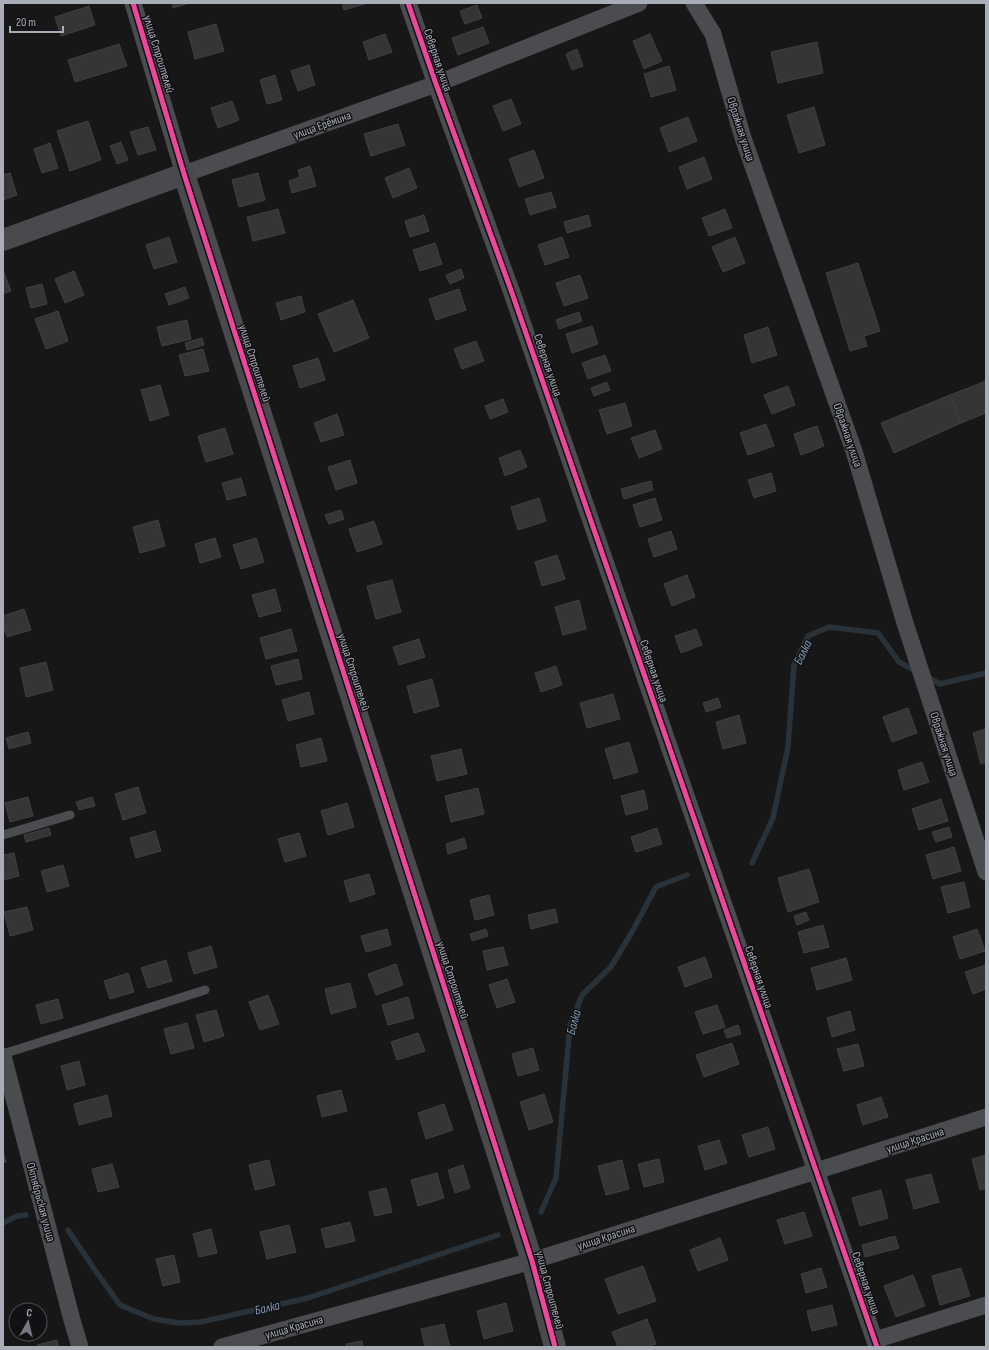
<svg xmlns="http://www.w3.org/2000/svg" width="989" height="1350" viewBox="0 0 989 1350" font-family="'Sofia Sans Condensed',sans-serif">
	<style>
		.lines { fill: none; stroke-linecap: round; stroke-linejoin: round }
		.stream { stroke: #2a3239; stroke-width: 5.5 }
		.building { fill: #353536; stroke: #3f4043 }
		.lane { stroke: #4b4c50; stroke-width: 9 }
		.street { stroke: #4b4c50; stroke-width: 17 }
		.secondary { stroke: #4a4a4e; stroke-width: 22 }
		.cycleway-casing { stroke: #111113; stroke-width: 8 }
		.cycleway { stroke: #ed469a; stroke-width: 5 }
		.labels { text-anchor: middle; stroke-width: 3; stroke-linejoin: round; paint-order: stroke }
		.street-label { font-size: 12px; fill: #a8adb8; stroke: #111113 }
		.water-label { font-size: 13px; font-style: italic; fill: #7f9bb3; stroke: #111113 }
	</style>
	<rect width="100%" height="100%" fill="#171717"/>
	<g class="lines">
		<!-- stream -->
		<g class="stream">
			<path d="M926,676L940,684L986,673"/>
			<path d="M752,863L773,818L788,747L794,665L808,636L829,627L878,633L899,662L916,671"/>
			<path d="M541,1212L556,1178L570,1026L582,995L611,967L632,932L656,887L687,875"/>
			<path d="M3,1223L17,1216L26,1215"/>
			<path d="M68,1230L95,1270L120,1305L154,1319L179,1323L201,1322L308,1298L498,1235"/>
		</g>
	</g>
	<!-- building -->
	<g class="building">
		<path d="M172,3H190L173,8Z"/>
		<path d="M342,3H368L344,10Z"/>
		<path d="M477,5L482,18L465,24L460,11Z"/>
		<path d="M89,6L95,25L61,36L55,17Z"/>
		<path d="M216,24L224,51L195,59L188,32Z"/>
		<path d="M483,27L489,43L458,55L452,38Z"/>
		<path d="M385,34L392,52L369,60L363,42Z"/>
		<path d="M650,34L662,61L644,69L633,41Z"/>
		<path d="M817,42L823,73L778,83L771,52Z"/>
		<path d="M119,44L127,66L75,82L68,60Z"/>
		<path d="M577,49L583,66L572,70L566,54Z"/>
		<path d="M309,65L315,85L298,91L291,71Z"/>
		<path d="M669,66L676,90L651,97L644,74Z"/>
		<path d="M275,75L282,100L267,104L260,80Z"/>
		<path d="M511,99L521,124L503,131L493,106Z"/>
		<path d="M232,101L239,120L218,128L211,108Z"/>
		<path d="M814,107L825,145L799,153L787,115Z"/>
		<path d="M688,117L697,141L669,152L660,128Z"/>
		<path d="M88,121L101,160L70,171L57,131Z"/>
		<path d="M398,124L405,145L371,156L364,134Z"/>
		<path d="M148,127L156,150L138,155L130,132Z"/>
		<path d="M121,142L128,160L117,164L110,146Z"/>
		<path d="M50,143L58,168L42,173L34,149Z"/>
		<path d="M534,150L544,178L519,187L509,159Z"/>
		<path d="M704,157L712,179L687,189L679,167Z"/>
		<path d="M310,166L316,186L292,193L289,181L300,177L298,170Z"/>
		<path d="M409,168L417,188L393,198L385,178Z"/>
		<path d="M10,173L17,195L3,200V175Z"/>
		<path d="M258,173L265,200L239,207L232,180Z"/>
		<path d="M551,192L556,207L530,215L525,199Z"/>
		<path d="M278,209L285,233L253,241L247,217Z"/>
		<path d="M725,209L732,228L709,236L702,218Z"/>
		<path d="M424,215L429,231L410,237L405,221Z"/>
		<path d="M588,215L591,226L567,233L564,222Z"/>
		<path d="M169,237L177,262L154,269L146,245Z"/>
		<path d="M562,237L569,257L545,265L538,245Z"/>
		<path d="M735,237L745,263L723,272L712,247Z"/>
		<path d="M435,243L442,264L420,271L413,250Z"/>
		<path d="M858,263L880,331L864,336L867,346L850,351L826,273Z"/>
		<path d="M461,269L464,278L450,284L446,275Z"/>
		<path d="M3,270L11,291L3,294Z"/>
		<path d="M74,271L84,295L65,303L55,279Z"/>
		<path d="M580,275L588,298L564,306L556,283Z"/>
		<path d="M42,284L47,304L31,308L26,288Z"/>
		<path d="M185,287L189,298L169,305L165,294Z"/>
		<path d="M459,289L466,310L436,320L429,299Z"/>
		<path d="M301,296L305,312L281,320L276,303Z"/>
		<path d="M353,300L369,338L334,352L318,314Z"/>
		<path d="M58,311L68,341L46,349L35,319Z"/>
		<path d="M579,312L582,321L559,329L556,320Z"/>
		<path d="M187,320L191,339L162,346L157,327Z"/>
		<path d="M592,326L598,344L572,353L566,334Z"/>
		<path d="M768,327L777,355L752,363L744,335Z"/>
		<path d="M202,338L204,345L187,350L185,343Z"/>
		<path d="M476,341L484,361L462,369L454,349Z"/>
		<path d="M203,349L209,371L185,376L179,355Z"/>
		<path d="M605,355L611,371L588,379L582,363Z"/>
		<path d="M318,358L325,380L300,388L293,366Z"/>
		<path d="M986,381V413L961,423L950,395Z"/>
		<path d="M607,382L610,390L594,396L591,388Z"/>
		<path d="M160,385L169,415L150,421L141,390Z"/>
		<path d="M788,386L795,405L772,414L764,395Z"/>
		<path d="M950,395L961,423L894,453L881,423Z"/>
		<path d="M503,399L508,412L490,419L485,406Z"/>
		<path d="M625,403L632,426L607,434L599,410Z"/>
		<path d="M337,414L344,435L321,442L314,423Z"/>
		<path d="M766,424L774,446L748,455L740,433Z"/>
		<path d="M817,426L824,446L801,455L794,434Z"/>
		<path d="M225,428L233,454L206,462L198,436Z"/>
		<path d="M655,430L662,449L639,458L631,438Z"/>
		<path d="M520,450L527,467L505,476L499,458Z"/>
		<path d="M350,460L357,483L336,490L328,467Z"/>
		<path d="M771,473L776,491L754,498L748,480Z"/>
		<path d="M241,478L246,495L227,500L222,483Z"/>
		<path d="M651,481L653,490L624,499L621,489Z"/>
		<path d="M539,498L546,521L518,530L511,507Z"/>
		<path d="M655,498L662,520L640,527L633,505Z"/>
		<path d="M341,510L344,519L329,524L325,515Z"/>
		<path d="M158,520L165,546L140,553L133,527Z"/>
		<path d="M374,521L382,544L357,552L349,529Z"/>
		<path d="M671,531L677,549L654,557L648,539Z"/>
		<path d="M215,538L221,557L200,563L195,544Z"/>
		<path d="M256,538L264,562L241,569L233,545Z"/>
		<path d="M557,555L565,579L542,586L535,562Z"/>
		<path d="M687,575L695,597L672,606L664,584Z"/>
		<path d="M392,580L401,612L376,619L367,586Z"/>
		<path d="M275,589L281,611L259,617L252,595Z"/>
		<path d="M579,600L586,629L563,635L555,607Z"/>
		<path d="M24,609L31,630L7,637L3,625V616Z"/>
		<path d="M291,629L297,651L266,659L260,638Z"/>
		<path d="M696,629L702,645L681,653L675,636Z"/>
		<path d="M419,639L425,657L399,665L393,647Z"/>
		<path d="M298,659L302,679L276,685L271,666Z"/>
		<path d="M46,662L53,690L26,697L20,668Z"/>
		<path d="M556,666L562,685L541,692L535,673Z"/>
		<path d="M432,679L439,706L414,713L407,686Z"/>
		<path d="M309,692L314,714L288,721L282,700Z"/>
		<path d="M613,694L620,719L587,728L580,703Z"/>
		<path d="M718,698L721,707L706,712L703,703Z"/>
		<path d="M908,708L917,733L892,742L883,717Z"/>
		<path d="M739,715L746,743L723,749L716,722Z"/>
		<path d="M986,729V762L981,764L973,733Z"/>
		<path d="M28,732L31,743L9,749L6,738Z"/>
		<path d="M321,738L327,761L301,767L296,745Z"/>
		<path d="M629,742L638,772L614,779L605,749Z"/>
		<path d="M461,749L467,774L437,781L431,756Z"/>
		<path d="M922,762L929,782L904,790L898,770Z"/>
		<path d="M138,787L146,813L123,820L115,794Z"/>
		<path d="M478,788L484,814L451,822L445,796Z"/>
		<path d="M644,790L648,809L626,815L621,796Z"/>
		<path d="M28,797L33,816L10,822L5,803Z"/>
		<path d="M92,797L95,806L79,810L76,802Z"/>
		<path d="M941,799L948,821L919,830L912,809Z"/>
		<path d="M347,803L354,827L328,835L321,811Z"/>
		<path d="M949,827L952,837L936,842L932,832Z"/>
		<path d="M49,828L51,835L26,842L24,835Z"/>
		<path d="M657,828L662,844L636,852L631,837Z"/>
		<path d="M155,831L161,851L136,858L130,838Z"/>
		<path d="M299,833L306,856L285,862L278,839Z"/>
		<path d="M464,838L467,848L448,854L446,844Z"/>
		<path d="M954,847L961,871L933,879L926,855Z"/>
		<path d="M14,853L19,876L3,880V855Z"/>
		<path d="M63,865L69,886L47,892L41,871Z"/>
		<path d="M809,869L819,902L788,912L778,878Z"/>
		<path d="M369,874L375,894L350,902L344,881Z"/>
		<path d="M964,882L970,907L948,913L941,887Z"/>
		<path d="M489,895L494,915L475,920L470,900Z"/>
		<path d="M27,907L33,930L10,936L4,912Z"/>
		<path d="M555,909L558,922L531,929L528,915Z"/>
		<path d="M806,912L809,920L797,925L794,916Z"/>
		<path d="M823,925L829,947L804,953L798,932Z"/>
		<path d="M387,929L391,945L366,952L361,936Z"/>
		<path d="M486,929L488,936L472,941L470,934Z"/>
		<path d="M977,929L985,951L960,959L953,937Z"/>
		<path d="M211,946L217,967L194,974L188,953Z"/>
		<path d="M503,947L508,965L487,970L483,951Z"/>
		<path d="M705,957L712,977L685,987L678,967Z"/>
		<path d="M846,958L852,980L817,990L811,968Z"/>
		<path d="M166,960L172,981L148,988L141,968Z"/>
		<path d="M396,964L403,985L376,995L368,974Z"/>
		<path d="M986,965V989L973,994L965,972Z"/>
		<path d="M128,973L134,992L110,999L104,981Z"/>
		<path d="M507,979L515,1002L497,1008L489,985Z"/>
		<path d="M350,983L356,1007L331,1014L325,989Z"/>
		<path d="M268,995L279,1024L260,1030L249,1002Z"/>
		<path d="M408,997L414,1018L388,1025L382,1005Z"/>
		<path d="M58,999L63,1018L41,1024L36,1005Z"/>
		<path d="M717,1005L725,1027L703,1034L695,1012Z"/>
		<path d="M216,1010L224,1036L204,1042L196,1015Z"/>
		<path d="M850,1011L855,1030L832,1037L827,1018Z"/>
		<path d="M187,1023L194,1048L171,1054L164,1029Z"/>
		<path d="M738,1025L741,1034L727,1038L724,1030Z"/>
		<path d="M418,1033L425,1051L397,1060L391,1042Z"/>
		<path d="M732,1043L739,1064L704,1077L696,1055Z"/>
		<path d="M858,1044L864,1066L844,1071L837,1049Z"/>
		<path d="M533,1048L539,1070L518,1076L512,1054Z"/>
		<path d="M79,1061L85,1085L67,1090L61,1066Z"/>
		<path d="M341,1090L347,1111L322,1117L317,1096Z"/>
		<path d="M544,1094L553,1122L529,1130L520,1102Z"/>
		<path d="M107,1095L112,1116L79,1125L74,1104Z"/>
		<path d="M881,1097L888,1117L863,1125L857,1105Z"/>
		<path d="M444,1104L453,1130L426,1139L418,1113Z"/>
		<path d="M768,1127L775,1149L749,1157L742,1135Z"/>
		<path d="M719,1140L727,1163L705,1170L698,1146Z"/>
		<path d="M3,1150L6,1162L3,1163Z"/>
		<path d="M986,1155V1188L980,1190L972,1159Z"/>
		<path d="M659,1159L664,1182L644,1187L638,1164Z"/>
		<path d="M269,1160L275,1185L255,1190L249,1165Z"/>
		<path d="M622,1160L629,1189L606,1195L598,1166Z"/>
		<path d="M112,1164L119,1187L98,1192L92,1169Z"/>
		<path d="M463,1165L470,1188L455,1193L448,1170Z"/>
		<path d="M437,1173L444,1198L418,1206L411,1180Z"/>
		<path d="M931,1174L939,1202L914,1209L906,1180Z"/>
		<path d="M386,1188L392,1212L375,1216L369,1192Z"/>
		<path d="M881,1190L888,1218L860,1226L852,1198Z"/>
		<path d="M804,1212L812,1236L785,1244L777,1220Z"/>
		<path d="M350,1222L355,1241L326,1248L321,1229Z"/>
		<path d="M289,1225L296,1252L267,1259L260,1232Z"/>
		<path d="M211,1229L217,1253L199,1257L193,1234Z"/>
		<path d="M895,1236L899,1248L865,1257L862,1245Z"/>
		<path d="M720,1238L728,1260L698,1271L690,1250Z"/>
		<path d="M174,1255L180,1282L163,1286L156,1259Z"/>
		<path d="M643,1266L656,1301L618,1314L605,1279Z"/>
		<path d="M821,1268L827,1287L806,1293L801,1274Z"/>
		<path d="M961,1268L970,1296L940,1305L932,1276Z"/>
		<path d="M913,1275L925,1306L896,1317L884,1286Z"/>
		<path d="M506,1303L513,1331L484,1339L477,1311Z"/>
		<path d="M832,1305L837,1325L812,1331L807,1311Z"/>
		<path d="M43,1311L47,1327L40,1329V1312Z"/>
		<path d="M647,1319L656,1344L646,1347H618L612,1332Z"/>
		<path d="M444,1324L450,1347H425L421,1329Z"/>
		<path d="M57,1340L59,1347H38L37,1345Z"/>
		<path d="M362,1341L363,1347H347L346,1344Z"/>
	</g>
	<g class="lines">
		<!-- lane -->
		<g class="lane">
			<path d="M3,835L70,815"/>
			<path d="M3,1054L205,990"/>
		</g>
		<!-- street -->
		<g class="street">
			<path d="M133,3L184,174L436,84L639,3"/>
			<path d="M408,3L436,84L512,293L877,1347"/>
			<path d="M694,3L713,34L743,138L854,451L905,623L986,872"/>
			<path d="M3,1056L72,1320L80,1347"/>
			<path d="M875,1340L986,1305"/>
			<path d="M222,1347L532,1261L986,1117"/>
		</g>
		<!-- secondary -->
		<path class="secondary" d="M3,240L184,174L532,1261L555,1347"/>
		<!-- cycleway casing -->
		<g class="cycleway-casing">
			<g id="cycleway">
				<path d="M133,3L184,174L532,1261L555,1347"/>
				<path d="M408,3L436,84L512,293L877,1347"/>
			</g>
		</g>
		<!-- cycleway -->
		<use href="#cycleway" class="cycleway"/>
	</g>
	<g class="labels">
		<!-- street labels -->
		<g class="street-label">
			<text transform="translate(159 54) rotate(73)" y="4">улица Строителей</text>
			<text transform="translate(438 60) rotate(71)" y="4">Северная улица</text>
			<text transform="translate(322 125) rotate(-20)" y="4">улица Ерёмина</text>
			<text transform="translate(741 129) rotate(72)" y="4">Овражная улица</text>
			<text transform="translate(255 363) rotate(72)" y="4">улица Строителей</text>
			<text transform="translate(548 365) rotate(71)" y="4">Северная улица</text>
			<text transform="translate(848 435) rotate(71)" y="4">Овражная улица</text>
			<text transform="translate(654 671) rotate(71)" y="4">Северная улица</text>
			<text transform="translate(354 672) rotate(72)" y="4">улица Строителей</text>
			<text transform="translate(944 744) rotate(72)" y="4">Овражная улица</text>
			<text transform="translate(759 977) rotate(71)" y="4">Северная улица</text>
			<text transform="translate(453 980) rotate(72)" y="4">улица Строителей</text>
			<text transform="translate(915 1140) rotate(-18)" y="4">улица Красина</text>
			<text transform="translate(41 1202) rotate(75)" y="4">Октябрьская улица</text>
			<text transform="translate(606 1237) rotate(-18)" y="4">улица Красина</text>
			<text transform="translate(866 1283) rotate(71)" y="4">Северная улица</text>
			<text transform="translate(550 1290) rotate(75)" y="4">улица Строителей</text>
			<text transform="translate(294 1327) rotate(-16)" y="4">улица Красина</text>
		</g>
		<!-- water labels -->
		<g class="water-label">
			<text transform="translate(802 652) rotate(-64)" y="5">Балка</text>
			<text transform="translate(573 1022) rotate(-75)" y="5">Балка</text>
			<text transform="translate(267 1307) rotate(-13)" y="5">Балка</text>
		</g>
	</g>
	<!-- border -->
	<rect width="989" height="1350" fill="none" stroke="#a8adb8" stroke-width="8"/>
	<!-- north arrow -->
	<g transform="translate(28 1322) rotate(8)"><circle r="19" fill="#111113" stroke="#4d4f55"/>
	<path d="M0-3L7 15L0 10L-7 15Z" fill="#757880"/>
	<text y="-6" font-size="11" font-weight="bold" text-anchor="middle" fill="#a8adb8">С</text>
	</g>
	<!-- scale -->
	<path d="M10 26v6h53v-6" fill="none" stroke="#a8adb8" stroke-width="2"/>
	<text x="16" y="26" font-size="12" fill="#a8adb8" stroke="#111113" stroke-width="3" paint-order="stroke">20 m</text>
</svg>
